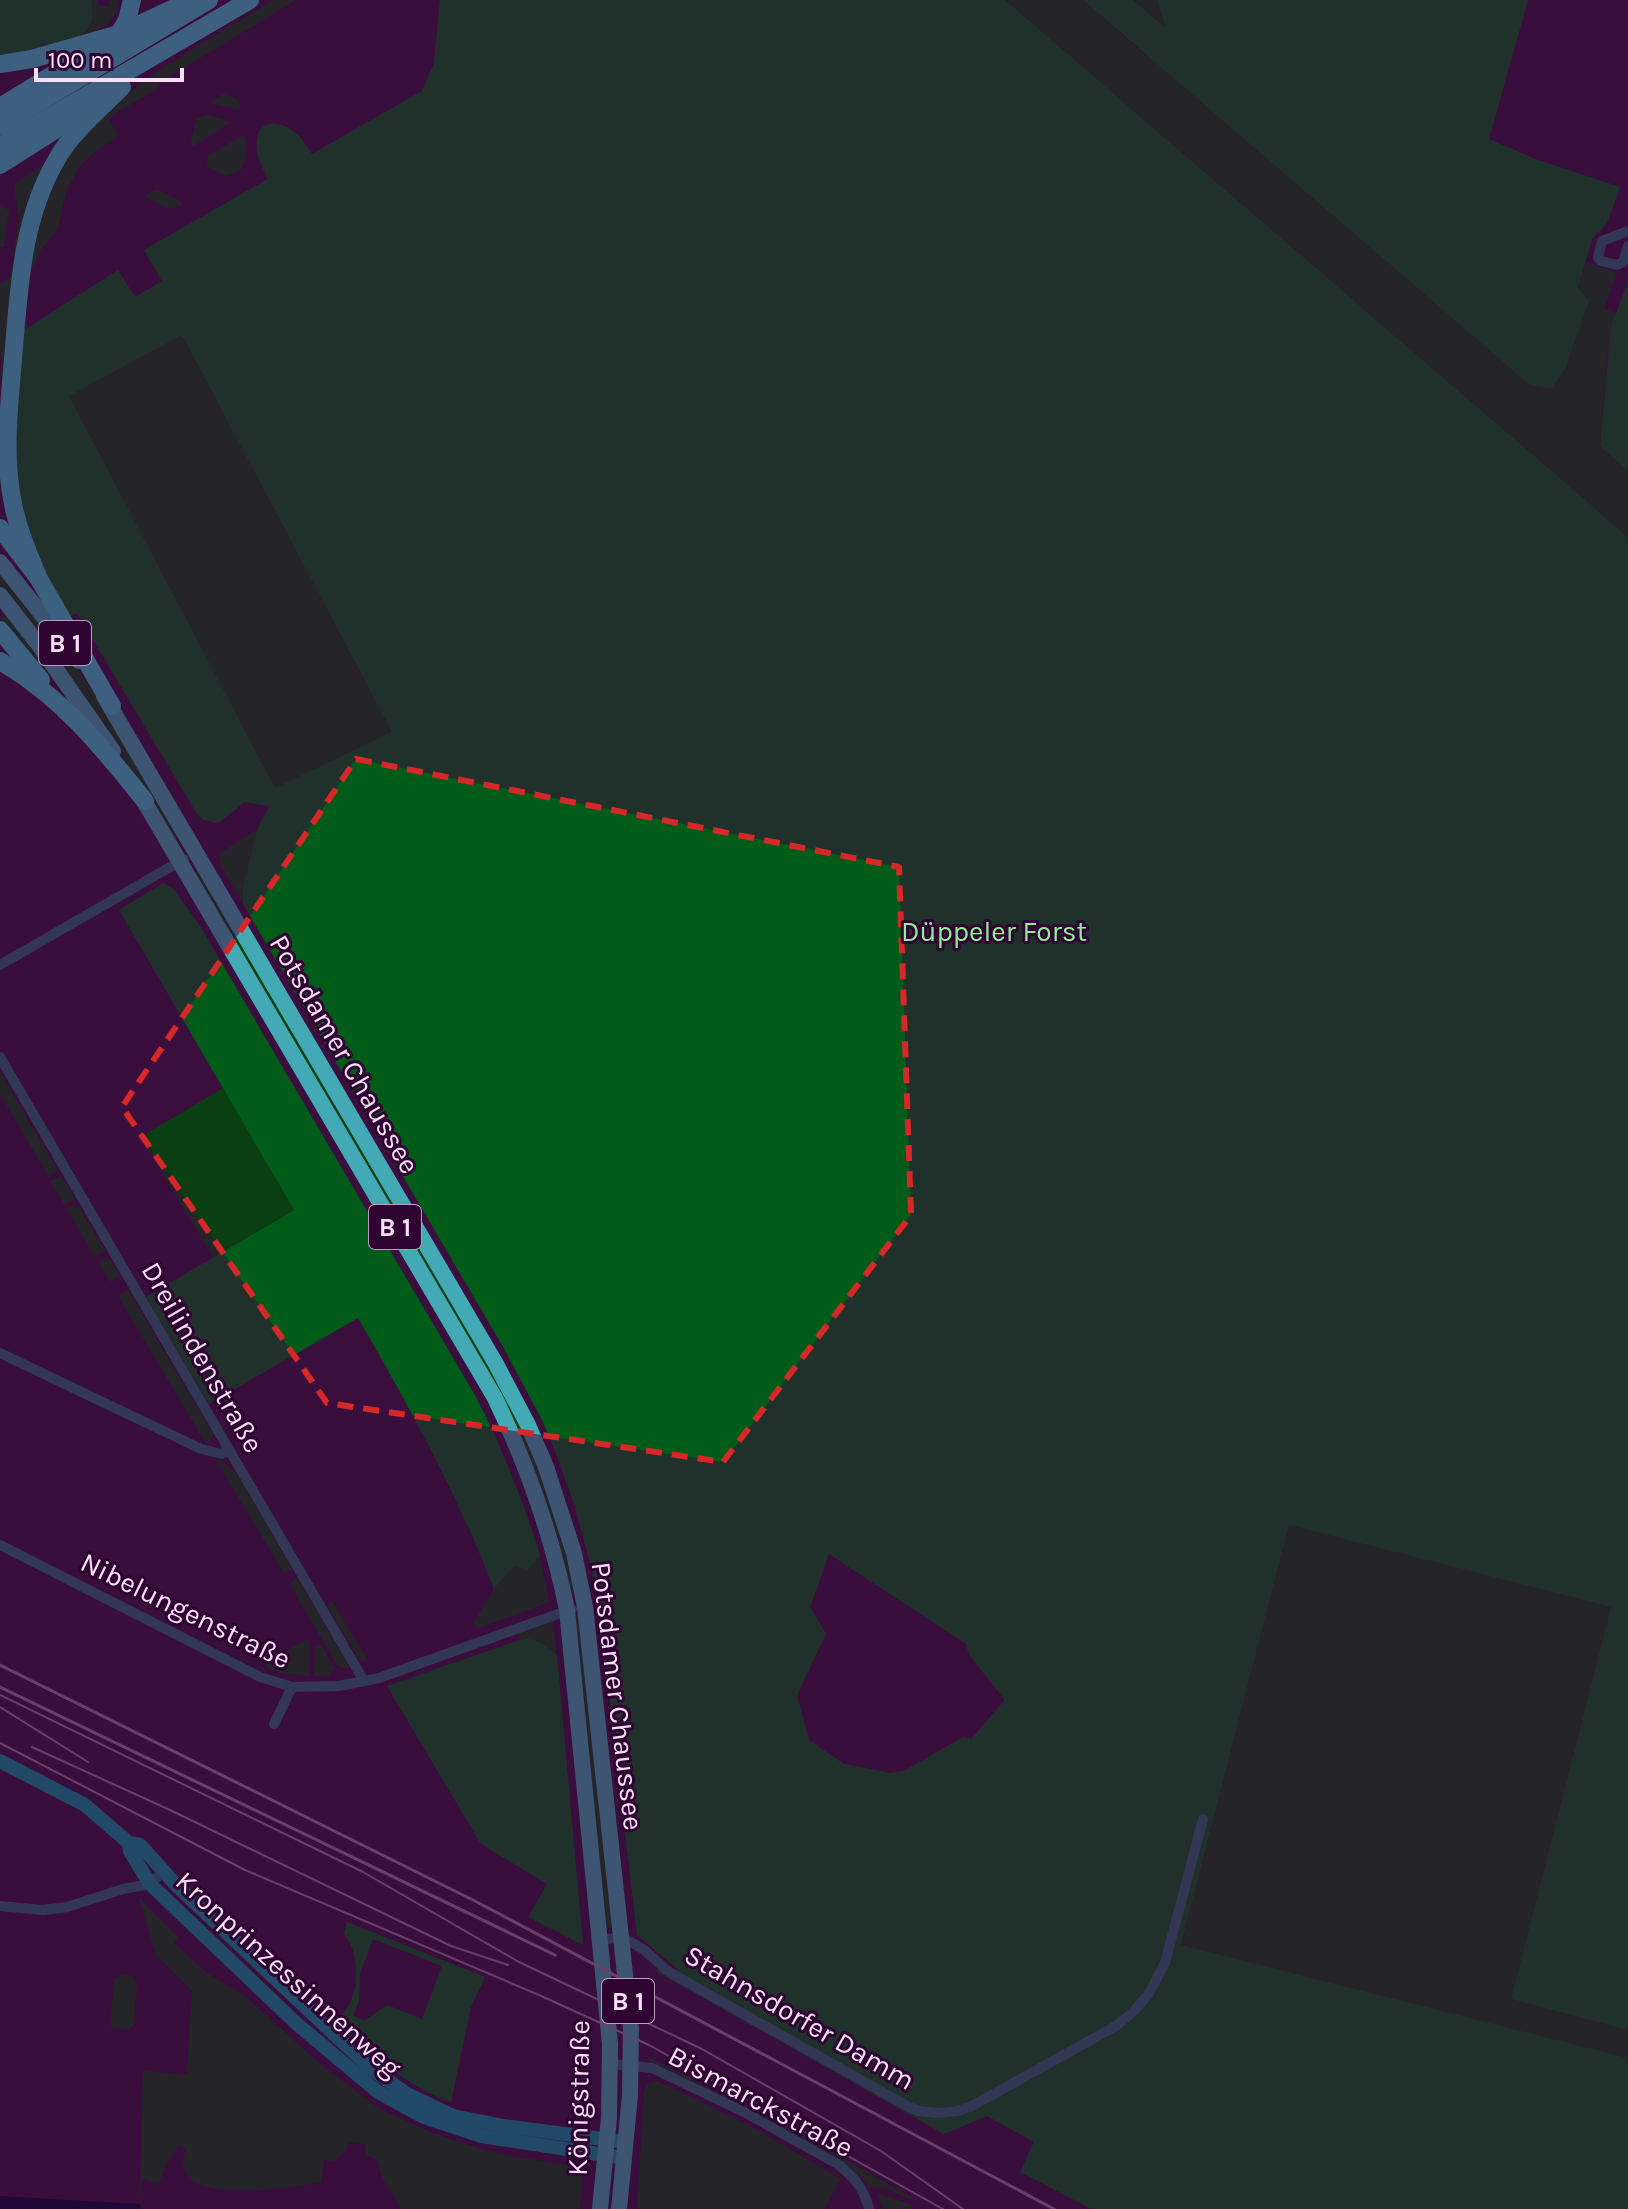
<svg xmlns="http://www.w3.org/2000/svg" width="1628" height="2209" viewBox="0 0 1628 2209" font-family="Karla,sans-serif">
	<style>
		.green { fill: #0a3e13 }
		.forest { fill: #025c19; fill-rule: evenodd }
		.water { fill: #010237 }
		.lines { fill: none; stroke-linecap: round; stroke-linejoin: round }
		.street { stroke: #276971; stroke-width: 10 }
		.secondary { stroke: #06909d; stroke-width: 14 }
		.primary { stroke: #42a9b5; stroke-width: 16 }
		.highway { stroke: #42c3d2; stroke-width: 18 }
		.tram { stroke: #a07da2; stroke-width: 2 }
		.rail { stroke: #a07da2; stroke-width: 3 }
		.marked { fill: none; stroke: #d62828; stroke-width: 6; stroke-dasharray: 16 10; stroke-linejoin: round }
		.labels { text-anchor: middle; stroke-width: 6; stroke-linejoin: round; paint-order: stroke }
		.shield { fill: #2f0432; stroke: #bd9dbe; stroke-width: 2 }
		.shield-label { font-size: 26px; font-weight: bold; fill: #fadefa }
		.park-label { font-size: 28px; fill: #8ef196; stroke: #2f0432 }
		.street-label { font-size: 28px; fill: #fadefa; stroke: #2f0432 }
	</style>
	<rect width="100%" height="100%" fill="#3a0f3d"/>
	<!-- green -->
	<g class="green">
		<path d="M91,0H98V5L109,7V0H118C119,23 98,32 79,38L92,21Z"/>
		<path d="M273,0H296L157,84L158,88L108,118L118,136L91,155L80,166L66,191L58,228L40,251L27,278C33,244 39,211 54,179C92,99 200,46 273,0Z"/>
		<path d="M1005,0H1083L1143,53L1578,288L1586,262L1617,273L1604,308L1616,314L1607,360L1600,446L1628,471V537Z"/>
		<path d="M1133,0H1157L1168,29Z"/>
		<path d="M225,93L239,100L241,110L209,103Z"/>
		<path d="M209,115L231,122L192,147L190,142L197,118Z"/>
		<path d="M243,135C250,144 246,160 241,170L226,176L206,166L208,156Z"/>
		<path d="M45,164L3,380L0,379L2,357L0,355V283L10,279L19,219L14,187L17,182Z"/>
		<path d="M157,189L182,202V205L169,209L144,196Z"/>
		<path d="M0,206L9,210L4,247H0Z"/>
		<path d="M182,335L392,733L275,788L69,396Z"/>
		<path d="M0,569L60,644L96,695L181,836L173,840L112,739L0,588Z"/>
		<path d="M4,612L68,697L0,620Z"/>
		<path d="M257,830L243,887V904L220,864V853Z"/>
		<path d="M201,870L501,1381L540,1464L577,1591L568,1593L540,1490L193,874Z"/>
		<path d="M0,1072L58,1171L49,1177L0,1094Z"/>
		<path d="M223,1088L294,1210L213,1257L141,1137Z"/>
		<path d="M61,1176L75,1199L64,1204L50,1181Z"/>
		<path d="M78,1205L105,1251L95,1257L66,1208Z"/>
		<path d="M108,1257L119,1275L110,1282L98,1262Z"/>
		<path d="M128,1290L213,1434L209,1442H205L118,1296Z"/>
		<path d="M215,1459L226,1464L238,1476L292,1569L284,1573Z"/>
		<path d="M1289,1525L1611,1607L1511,1999L1628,2030V2058L1181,1946Z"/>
		<path d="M540,1555L549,1602L477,1629L474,1621L494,1589L515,1565L534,1562Z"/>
		<path d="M297,1578L349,1666V1668H341L337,1665L289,1583Z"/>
		<path d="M332,1601L367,1659L361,1662L327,1605Z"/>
		<path d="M582,1614L616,1927L604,1928L572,1616Z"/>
		<path d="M552,1621L557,1655L541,1643L520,1640L518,1633Z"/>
		<path d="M306,1640H309V1676L280,1673L265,1666V1662Z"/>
		<path d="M321,1644L334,1669L329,1676H314L315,1646Z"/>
		<path d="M139,1898L178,1937L174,1943L207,1973L246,1997L319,2063L380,2109L435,2134L498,2154L573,2166L582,2176L580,2209H402L382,2178L377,2160L365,2154L366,2145L348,2142L346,2151L334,2161L324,2160L321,2182C291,2188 163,2209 186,2150L179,2145L165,2167L159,2183L154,2184L145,2179L142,2181L140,2201L143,2071L187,2074L192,1991L156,1955Z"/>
		<path d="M121,1974L132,1976L137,1983L134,2025L128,2030L113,2028L110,2024L114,1980Z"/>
		<path d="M650,2058L770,2117L915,2199L914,2201L887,2189L869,2187C851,2163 824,2151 799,2137C750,2109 701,2085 650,2061Z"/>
		<path d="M657,2081L752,2127L841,2179L824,2209H637L644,2092L647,2084Z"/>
		<path d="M877,2193L912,2205L910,2209H883Z"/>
	</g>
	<!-- forest -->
	<g class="forest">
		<path d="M0,0H91C92,6 93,14 92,20C84,50 25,53 0,57Z"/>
		<path d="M440,0H1005L1628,537V2030L1511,1999L1611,1607L1289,1525L1181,1945L1628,2058V2209H1092L1020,2172L1034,2142L987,2116L944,2134L654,1970H679L637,1935L597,1589L574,1504L557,1456L543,1422L502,1345L243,904V887L257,830L269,806L245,802L218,823L203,820L197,814L77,613L69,617L47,578L20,508L13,440L21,332L118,270L135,297L162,281L144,250L268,179C265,172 260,164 258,156C251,123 273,114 297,134C303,139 307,148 312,154L422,91L434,63ZM182,335L392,732L275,788L69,396ZM829,1554L966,1644L969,1655L1005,1700L971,1739L963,1737L904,1771L890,1773L844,1764L809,1740L797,1695L826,1634L810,1607Z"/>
		<path d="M1083,0H1133L1166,28L1157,0H1528L1489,139L1535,159L1620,187L1607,223L1592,239L1578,288L1589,301L1565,369L1551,389L1530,385Z"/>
		<path d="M1628,282V471L1600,446L1611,327Z"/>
		<path d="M163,883L174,889L200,926L476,1397C502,1448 523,1500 540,1555L528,1570L515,1565L494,1589C457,1493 409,1406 358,1318L209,1404L146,1297L294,1210L119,910Z"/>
		<path d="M530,1639L541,1643L557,1655L583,1945L528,1917L547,1884L481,1844L387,1686L520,1640Z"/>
		<path d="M347,1922L485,1977L471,2007L451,2102C406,2086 372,2055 335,2025C340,2018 346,2011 350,2003C359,1984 359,1950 344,1934ZM373,1939L442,1966L422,2019L387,2005L364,2021L353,2015L359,2001L360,1973Z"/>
	</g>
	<!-- water -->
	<path class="water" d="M0,2196L140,2204L141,2209H0Z"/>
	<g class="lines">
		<!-- street -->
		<g class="street">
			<path d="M1628,231L1602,241L1598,257L1601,261L1617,265L1623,262L1628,246"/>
			<path d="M0,965L184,859"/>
			<path d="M0,1057L364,1681"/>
			<path d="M0,1353L201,1449L222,1454L229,1450"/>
			<path d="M0,1545L260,1677L292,1687L339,1686L379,1678L572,1609"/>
			<path d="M274,1724L292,1687"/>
			<path d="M0,1906L43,1910L67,1907L123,1889L150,1884L163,1872"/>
			<path d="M601,1940L622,1937L643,1949L669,1972L909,2107L919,2111L939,2113L958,2111L972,2106L1116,2026L1133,2012L1148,1995L1165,1963L1203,1819"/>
			<path d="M611,2064L652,2068L746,2113L839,2165C855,2178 864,2189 869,2209"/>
		</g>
		<!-- secondary -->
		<g class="secondary">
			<path d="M0,1761L85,1805L129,1843L140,1845L177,1886L368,2066L405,2093L453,2116L504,2126L625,2142"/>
			<path d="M129,1843L130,1851L150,1884L297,2024L378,2092L424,2117L482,2136L624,2158"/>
		</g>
		<!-- primary -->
		<g class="primary">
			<path d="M0,562L79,661"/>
			<path d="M0,595L39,645L113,751"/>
			<path d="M104,696L496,1364L528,1425L546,1467L574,1553L585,1607L631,2029L630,2095L619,2209"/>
			<path d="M138,791L495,1398C528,1467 552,1535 567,1610L610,2044L609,2118L600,2209"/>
		</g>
		<!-- highway -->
		<g class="highway">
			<path d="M0,64L32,59L119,34L127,20L132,0"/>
			<path d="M0,107L119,34L189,1"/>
			<path d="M0,126L209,0"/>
			<path d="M0,146L250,0"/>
			<path d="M0,165L93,106"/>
			<path d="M0,528L39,579L112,706"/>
			<path d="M39,579C29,555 18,530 13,504C3,456 9,407 13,359C19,291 21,220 57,159C72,132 100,109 122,87"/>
			<path d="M0,630L41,680"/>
			<path d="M0,661C61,696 102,747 145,801"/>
		</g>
		<!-- tram -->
		<g class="tram">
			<path d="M0,1695L363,1872L519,1962L702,2049L881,2151L963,2209"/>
			<path d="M0,1707L88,1762"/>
			<path d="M0,1743L245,1870L539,1995L649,2045L943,2209"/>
			<path d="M32,1747L170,1810L451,1946L508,1965"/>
		</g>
		<!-- rail -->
		<g class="rail">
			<path d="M0,1665L475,1901L1054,2209"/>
			<path d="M0,1687L555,1955"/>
		</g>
	</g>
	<!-- marked area -->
	<path d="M0 0H1628V2209H0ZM356,759L899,867L911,1215L723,1462L327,1403L122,1107Z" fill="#3a0f3d" fill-opacity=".55" fill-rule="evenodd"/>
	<path class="marked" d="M356,759L899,867L911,1215L723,1462L327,1403L122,1107Z"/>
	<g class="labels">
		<!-- shield labels -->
		<g class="shield">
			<rect x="39" y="621" width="52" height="44" rx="6"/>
			<rect x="369" y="1205" width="52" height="44" rx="6"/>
			<rect x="602" y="1979" width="52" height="44" rx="6"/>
		</g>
		<g class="shield-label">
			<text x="65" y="652">B 1</text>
			<text x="395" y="1236">B 1</text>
			<text x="628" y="2010">B 1</text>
		</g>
		<!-- park labels -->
		<g class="park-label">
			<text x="994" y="941">Düppeler Forst</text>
		</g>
		<!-- street labels -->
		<g class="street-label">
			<text transform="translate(345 1054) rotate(60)" y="10">Potsdamer Chaussee</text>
			<text transform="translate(203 1357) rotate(60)" y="10">Dreilindenstraße</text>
			<text transform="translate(186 1610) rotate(26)" y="10">Nibelungenstraße</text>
			<text transform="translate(618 1696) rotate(83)" y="10">Potsdamer Chaussee</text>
			<text transform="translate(289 1974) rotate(42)" y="10">Kronprinzessinnenweg</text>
			<text transform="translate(800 2017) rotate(30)" y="10">Stahnsdorfer Damm</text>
			<text transform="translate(578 2098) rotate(-89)" y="10">Königstraße</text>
			<text transform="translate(761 2101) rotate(28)" y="10">Bismarckstraße</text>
		</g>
	</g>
	<!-- scale -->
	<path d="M36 68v12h146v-12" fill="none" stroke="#fadefa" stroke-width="4"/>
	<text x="48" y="68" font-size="24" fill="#fadefa" stroke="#2f0432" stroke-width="6" paint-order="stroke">100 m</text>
</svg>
